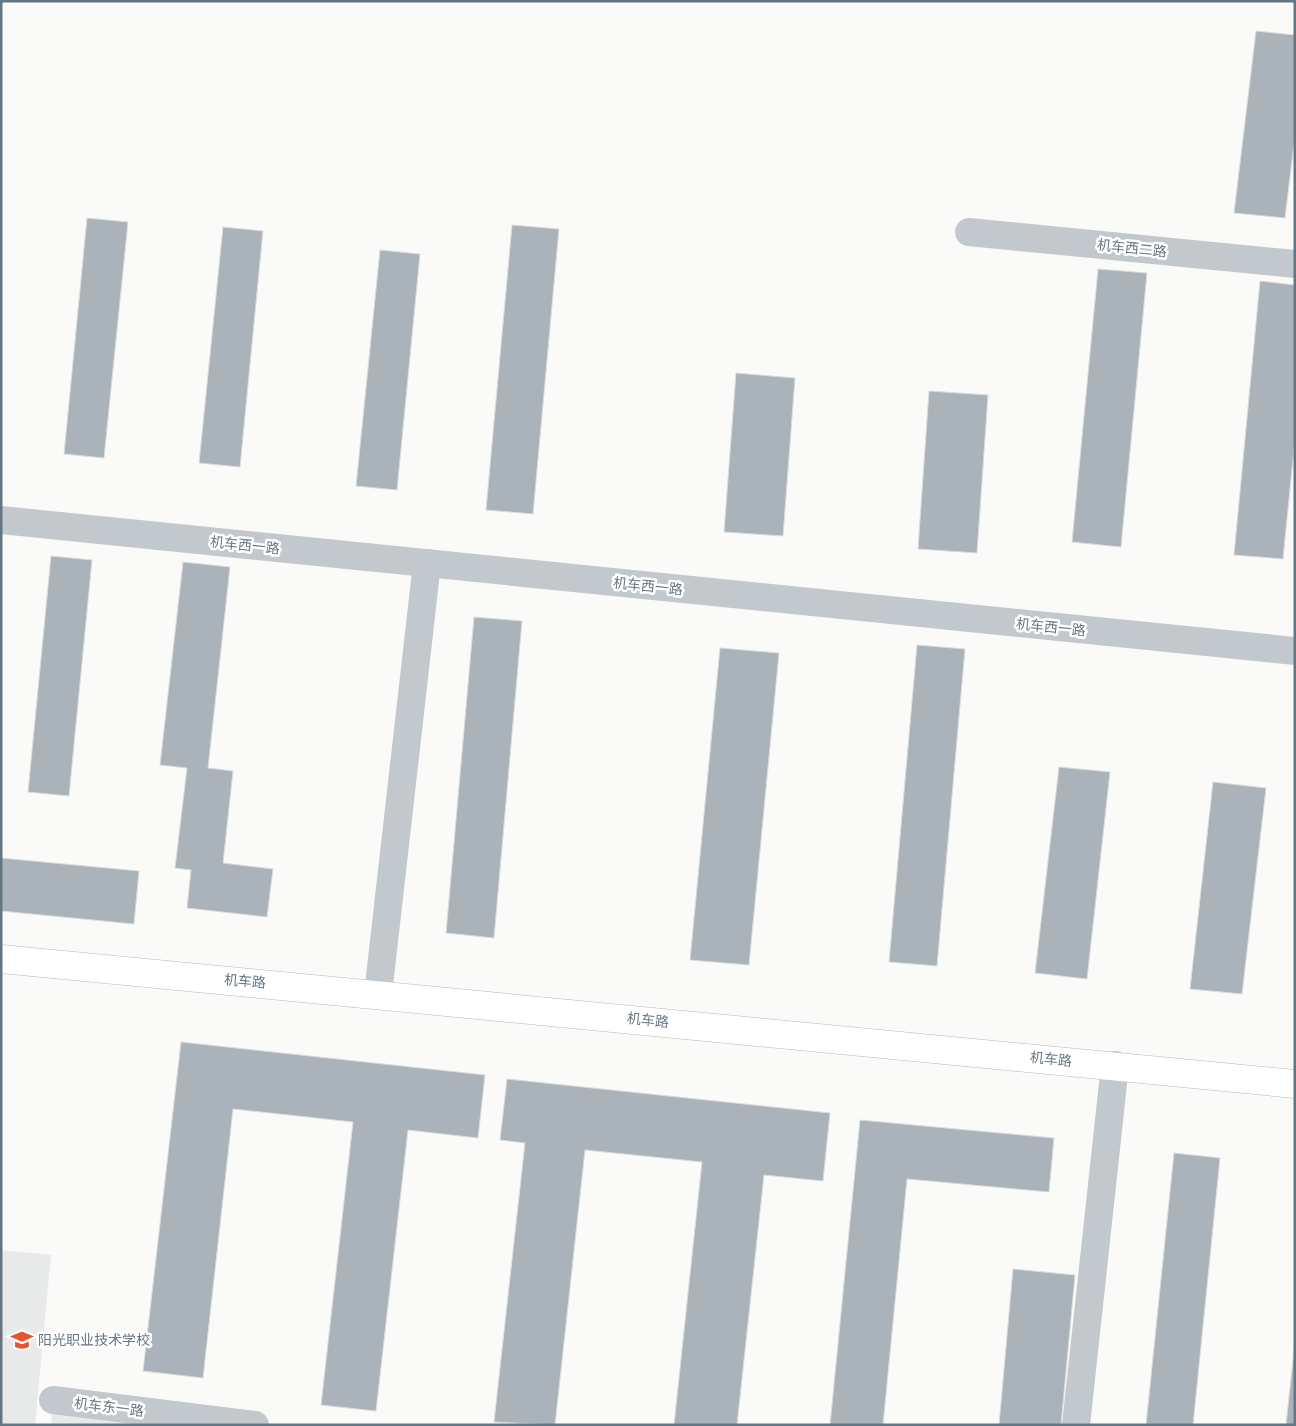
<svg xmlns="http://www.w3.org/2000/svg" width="1296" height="1426" viewBox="0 0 1296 1426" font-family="'Noto Sans','Noto Sans SC',sans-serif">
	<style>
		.built { fill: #e8e9e9 }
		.building { fill: #aab3b9; stroke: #dcdcda }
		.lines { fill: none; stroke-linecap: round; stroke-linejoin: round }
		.secondary-casing { stroke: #b3babf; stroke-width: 29 }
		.street { stroke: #c3c8cc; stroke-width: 28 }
		.secondary { stroke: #fff; stroke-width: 28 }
		.labels { text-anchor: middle; stroke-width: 5; stroke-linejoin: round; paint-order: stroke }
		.street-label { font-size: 14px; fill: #657683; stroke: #fff }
		.poi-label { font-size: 14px; fill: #657683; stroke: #fff; text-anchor: start }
	</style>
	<rect width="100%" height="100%" fill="#fafaf8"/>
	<!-- built -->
	<g class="built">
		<path d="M1,1250L51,1255L35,1425H1Z"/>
		<path d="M53,1408L180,1425H51Z"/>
	</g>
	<!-- building -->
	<g class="building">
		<path d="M1256,31L1295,35V135L1285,218L1234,213Z"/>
		<path d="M87,218L128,222L104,458L64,454Z"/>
		<path d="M512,225L559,229L533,514L486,510Z"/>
		<path d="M223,227L263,231L240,467L199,463Z"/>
		<path d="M380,250L420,254L397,490L356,486Z"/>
		<path d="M1098,269L1147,273L1121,547L1072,542Z"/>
		<path d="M1260,281L1295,285V439L1283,559L1234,555Z"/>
		<path d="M736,373L795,378L783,536L724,532Z"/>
		<path d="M929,391L988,395L977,553L918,549Z"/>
		<path d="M51,556L92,560L69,796L28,792Z"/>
		<path d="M183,562L230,567L208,768L233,771L223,863L273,869L267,917L187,908L191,870L175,868L187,768L160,765Z"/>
		<path d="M474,617L522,621L494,938L446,933Z"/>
		<path d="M917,645L965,649L937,966L889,962Z"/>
		<path d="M720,648L779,653L749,965L690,960Z"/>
		<path d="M1059,767L1110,772L1087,979L1035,973Z"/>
		<path d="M1213,782L1266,788L1242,994L1190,989Z"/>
		<path d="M1,858L139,871L134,924L1,911Z"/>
		<path d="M181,1042L485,1075L478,1138L408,1130L376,1411L321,1405L353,1122L233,1109L203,1378L143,1371Z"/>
		<path d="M507,1079L830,1113L823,1181L764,1175L737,1425H674L702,1162L585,1150L555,1425L494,1422L525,1143L500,1140Z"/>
		<path d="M860,1120L1054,1138L1049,1192L907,1179L883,1425H830Z"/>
		<path d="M1174,1153L1220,1158L1193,1425H1146Z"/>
		<path d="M1013,1269L1075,1275L1061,1425H999Z"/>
		<path d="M1295,1341V1425H1286Z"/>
	</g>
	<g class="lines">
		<!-- secondary casing -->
		<g class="secondary-casing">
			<path id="secondary" d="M1,959L1295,1084"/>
		</g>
		<!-- street -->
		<g class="street">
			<path d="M969,232L1295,264"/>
			<path d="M1,520L1295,651"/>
			<path d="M378,994L427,563"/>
			<path d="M53,1400L255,1425"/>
			<path d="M1076,1425L1115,1065"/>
		</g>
		<!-- secondary -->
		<use href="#secondary" class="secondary"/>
	</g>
	<!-- icons -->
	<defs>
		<g id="school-bare" transform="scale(1.725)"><path d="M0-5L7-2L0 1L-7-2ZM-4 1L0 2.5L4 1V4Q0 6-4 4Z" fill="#e4572e" stroke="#fff" stroke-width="2.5" paint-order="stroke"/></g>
	</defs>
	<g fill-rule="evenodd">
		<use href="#school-bare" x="22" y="1340"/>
	</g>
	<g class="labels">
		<!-- street labels -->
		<g class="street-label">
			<text transform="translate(1132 248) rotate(6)" y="5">机车西二路</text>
			<text transform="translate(245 545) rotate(6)" y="5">机车西一路</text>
			<text transform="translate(648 586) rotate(6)" y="5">机车西一路</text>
			<text transform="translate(1051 627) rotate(6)" y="5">机车西一路</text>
			<text transform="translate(245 981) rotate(5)" y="5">机车路</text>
			<text transform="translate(648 1020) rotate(6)" y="5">机车路</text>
			<text transform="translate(1051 1059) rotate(6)" y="5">机车路</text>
			<text transform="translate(109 1407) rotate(7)" y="5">机车东一路</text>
		</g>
		<!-- poi labels -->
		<g class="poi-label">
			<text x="38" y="1345">阳光职业技术学校</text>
		</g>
	</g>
	<!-- border -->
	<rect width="1296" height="1426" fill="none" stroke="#657683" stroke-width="5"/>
</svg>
